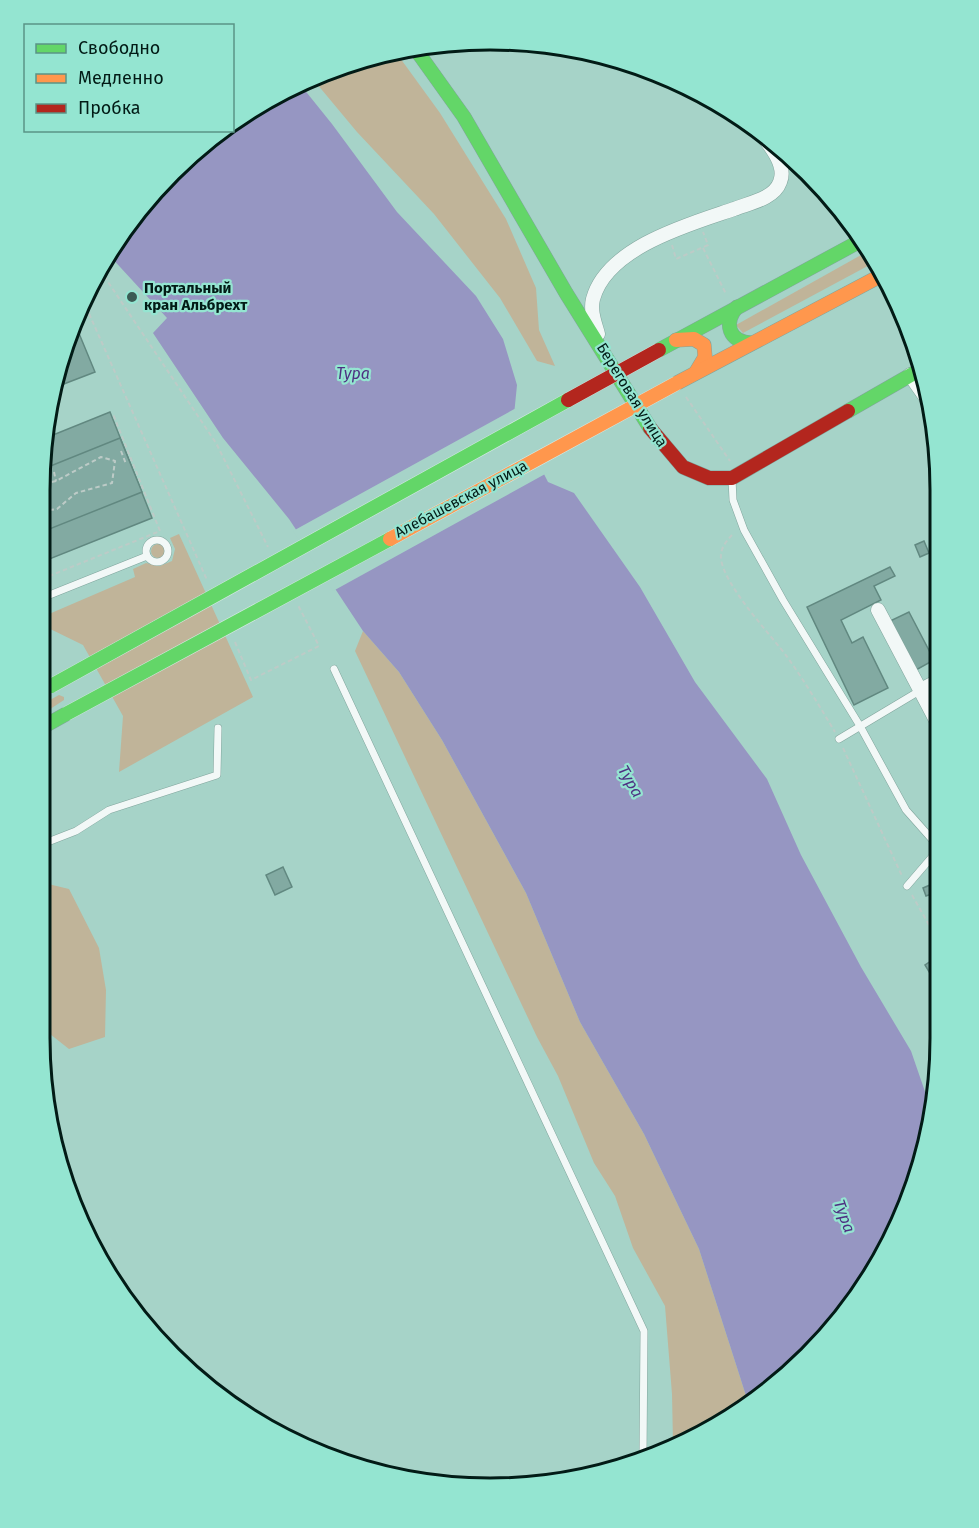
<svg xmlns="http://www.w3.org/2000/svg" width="979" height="1528" viewBox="0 0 979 1528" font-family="'Fira Sans',sans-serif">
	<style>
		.green { fill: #c0b499 }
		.water { fill: #9696c2 }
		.pier { fill: #a6d3c8 }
		.building { fill: #82aaa2; stroke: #618880; stroke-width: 1.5 }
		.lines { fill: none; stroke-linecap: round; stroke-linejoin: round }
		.lane-casing { stroke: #81a59d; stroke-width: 8 }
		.street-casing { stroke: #81a59d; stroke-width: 15 }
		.fast-casing { stroke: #81a59d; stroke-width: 15 }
		.slow-casing { stroke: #81a59d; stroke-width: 15 }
		.jam-casing { stroke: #81a59d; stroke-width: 15 }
		.path { stroke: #bdcbc7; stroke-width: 2; stroke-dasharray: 4.5 3; stroke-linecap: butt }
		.lane { stroke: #f2f8f7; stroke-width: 7 }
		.street { stroke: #f2f8f7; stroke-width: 14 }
		.fast { stroke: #63d668; stroke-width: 14 }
		.slow { stroke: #ff974d; stroke-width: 14 }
		.jam { stroke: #b3261e; stroke-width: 14 }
		.fast-bridge-casing { stroke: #d7ebe6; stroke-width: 15; stroke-linecap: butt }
		.slow-bridge-casing { stroke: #d7ebe6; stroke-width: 15; stroke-linecap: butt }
		.jam-bridge-casing { stroke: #d7ebe6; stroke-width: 15; stroke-linecap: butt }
		.fast-bridge { stroke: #63d668; stroke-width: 14 }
		.slow-bridge { stroke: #ff974d; stroke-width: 14 }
		.jam-bridge { stroke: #b3261e; stroke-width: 14 }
		.poi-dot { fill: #3b5b54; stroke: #94e5d1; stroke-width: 2 }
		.labels { text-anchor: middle; stroke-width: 4.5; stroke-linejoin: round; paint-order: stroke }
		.poi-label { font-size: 15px; font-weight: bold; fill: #021b16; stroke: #94e5d1; text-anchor: start }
		.street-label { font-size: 15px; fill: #021b16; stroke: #94e5d1 }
		.water-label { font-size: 16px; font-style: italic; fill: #4e3182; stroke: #94e5d1 }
		.rim { fill: none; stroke: #021b16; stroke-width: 3 }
	</style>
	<rect width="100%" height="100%" fill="#a6d3c8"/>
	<!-- green -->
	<g class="green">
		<path d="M395,51L440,113L506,219L536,288L539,330L555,366L537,361L500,298L434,214L357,132L312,78L345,63Z"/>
		<path d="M870,250L877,261L743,333L736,325Z"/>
		<path d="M179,534L253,697L119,772L123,716L83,645L42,625V617L135,577L133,569L146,563L160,566L172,561L175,549L170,538Z"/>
		<circle cx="158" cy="551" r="7"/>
		<path d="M363,631L399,672L442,740L526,893L580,1022L644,1134L699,1249L749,1405L739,1413L673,1443L672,1394L665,1306L633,1248L615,1196L594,1163L558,1076L537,1037L355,651Z"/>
		<path d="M59,695L64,697V700L41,715V705Z"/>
		<path d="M40,882L69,889L99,948L106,990L105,1037L69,1049L50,1034H39Z"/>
	</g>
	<!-- water -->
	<path class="water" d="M299,83L332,124L397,212L476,296L503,339L517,385L514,415L548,482L574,493L640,587L695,682L767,779L801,855L861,967L911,1051L932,1112L906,1211L847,1313L749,1405L699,1249L644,1134L580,1022L526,893L442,740L399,672L363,631L289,519L223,438L153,333L167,318L109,255L132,215L193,151L221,131L232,130L233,122L265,99Z"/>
	<!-- pier -->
	<path class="pier" d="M518,407L517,415L547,473L333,591L293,531Z"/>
	<!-- building -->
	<g class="building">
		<path d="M78,331L95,372L56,387L69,335Z"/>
		<path d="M110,412L152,518L42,562L43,439Z"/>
		<path d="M120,438L142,492L42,532L43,469Z"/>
		<path d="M924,541L929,553L920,557L915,545Z"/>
		<path d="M890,567L895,576L874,586L881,600L841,620L852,643L863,637L888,688L854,705L807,607Z"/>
		<path d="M939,568L938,587L931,571Z"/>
		<path d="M909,612L934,660L916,670L890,621Z"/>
		<path d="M938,686V703L931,689Z"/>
		<path d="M283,867L292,887L275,895L266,875Z"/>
		<path d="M937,882V892L926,896L923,888Z"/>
		<path d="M934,959L937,962V971L931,975L925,965Z"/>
	</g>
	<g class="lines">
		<!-- lane casing -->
		<g class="lane-casing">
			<g id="lane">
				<path d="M732,479L733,500L744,530L783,600L860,726L906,810L937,845"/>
				<circle cx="157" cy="551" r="11"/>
				<path d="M42,598L147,556"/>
				<path d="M334,669L644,1331L643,1457"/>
				<path d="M839,739L921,690"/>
				<path d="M40,845L76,831L109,810L217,775L218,728"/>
				<path d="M907,886L937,851"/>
			</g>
		</g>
		<!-- street casing -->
		<g class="street-casing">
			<g id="street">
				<path d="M598,334C595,323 590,311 593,299C607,247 690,224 734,209C749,203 774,199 780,182C788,163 765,140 755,126"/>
				<path d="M910,375L929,402"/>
				<path d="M878,610L938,724"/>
				<path d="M921,690L938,681"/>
			</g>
		</g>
		<!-- fast casing -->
		<g class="fast-casing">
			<g id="fast">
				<path d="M414,47L464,117L566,293L650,428"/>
				<path d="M737,307C723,323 729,342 751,343"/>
				<path d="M659,350L862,240"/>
				<path d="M848,411L923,368"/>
				<path d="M41,728L66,714"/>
			</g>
		</g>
		<!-- slow casing -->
		<g class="slow-casing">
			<g id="slow">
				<path d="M676,340L694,339L704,345L705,357L696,372"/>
				<path d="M677,383L884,274"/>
			</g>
		</g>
		<!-- jam casing -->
		<g class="jam-casing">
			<path id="jam" d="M650,428L683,467L709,478H732L848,411"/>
		</g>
		<!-- path -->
		<g class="path">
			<path d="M672,245L676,259L708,245L703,232"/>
			<path d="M703,248L726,294"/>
			<path d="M100,270L216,443L268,547"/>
			<path d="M83,300L207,580"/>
			<path d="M686,397L730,461"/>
			<path d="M121,451L126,464"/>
			<path d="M54,472L56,481"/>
			<path d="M42,511L57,509L76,493L112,483L115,461L101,457L56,481L42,484"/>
			<path d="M732,535C726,542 720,548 721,559C725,587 771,635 788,658C805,682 820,707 835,732"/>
			<path d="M42,579L160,531L113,414"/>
			<path d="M235,642L251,680L319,646L298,605"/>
			<path d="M843,748L902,876"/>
			<path d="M912,895L937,939"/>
		</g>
		<!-- lane -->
		<use href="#lane" class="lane"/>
		<!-- street -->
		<use href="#street" class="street"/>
		<!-- fast -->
		<use href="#fast" class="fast"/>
		<!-- slow -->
		<use href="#slow" class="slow"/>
		<!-- jam -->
		<use href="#jam" class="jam"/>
		<!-- fast-bridge casing -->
		<g class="fast-bridge-casing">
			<g id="fast-bridge">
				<path d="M51,686L568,400"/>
				<path d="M66,714L390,539"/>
			</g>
		</g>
		<!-- slow-bridge casing -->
		<g class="slow-bridge-casing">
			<path id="slow-bridge" d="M390,539L677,383"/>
		</g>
		<!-- jam-bridge casing -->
		<g class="jam-bridge-casing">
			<path id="jam-bridge" d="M568,400L659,350"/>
		</g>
		<!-- fast-bridge -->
		<use href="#fast-bridge" class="fast-bridge"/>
		<!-- slow-bridge -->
		<use href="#slow-bridge" class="slow-bridge"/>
		<!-- jam-bridge -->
		<use href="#jam-bridge" class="jam-bridge"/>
	</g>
	<!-- markers -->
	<circle class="poi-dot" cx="132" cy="297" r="6"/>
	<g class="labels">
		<!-- poi labels -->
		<g class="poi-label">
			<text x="144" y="293">Портальный<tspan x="144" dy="17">кран Альбрехт</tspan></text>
		</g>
		<!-- street labels -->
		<g class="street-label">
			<text transform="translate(632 395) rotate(58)" y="5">Береговая улица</text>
			<text transform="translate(461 499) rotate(-28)" y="5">Алебашевская улица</text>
		</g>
		<!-- water labels -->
		<g class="water-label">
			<text x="353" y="379">Тура</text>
			<text transform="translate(631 781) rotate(60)" y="6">Тура</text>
			<text transform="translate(845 1216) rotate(70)" y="6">Тура</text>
		</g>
	</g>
	<!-- crop -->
	<path d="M0 0H979V1528H0ZM490 50H490A440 440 0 0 1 930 490V1038A440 440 0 0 1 490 1478H490A440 440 0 0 1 50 1038V490A440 440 0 0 1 490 50Z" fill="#94e5d1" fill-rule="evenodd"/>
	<path class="rim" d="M490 50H490A440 440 0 0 1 930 490V1038A440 440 0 0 1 490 1478H490A440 440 0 0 1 50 1038V490A440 440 0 0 1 490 50Z"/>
	<!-- legend -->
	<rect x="24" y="24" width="210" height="108" fill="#94e5d1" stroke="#5a9486" stroke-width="1.5"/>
	<rect x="36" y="44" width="30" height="9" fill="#63d668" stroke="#5a9486" stroke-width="1.5"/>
	<text x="78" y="54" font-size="18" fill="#021b16">Свободно</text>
	<rect x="36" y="74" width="30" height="9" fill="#ff974d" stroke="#5a9486" stroke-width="1.5"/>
	<text x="78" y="84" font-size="18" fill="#021b16">Медленно</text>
	<rect x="36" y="104" width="30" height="9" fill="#b3261e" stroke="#5a9486" stroke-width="1.5"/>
	<text x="78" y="114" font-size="18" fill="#021b16">Пробка</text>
</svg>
